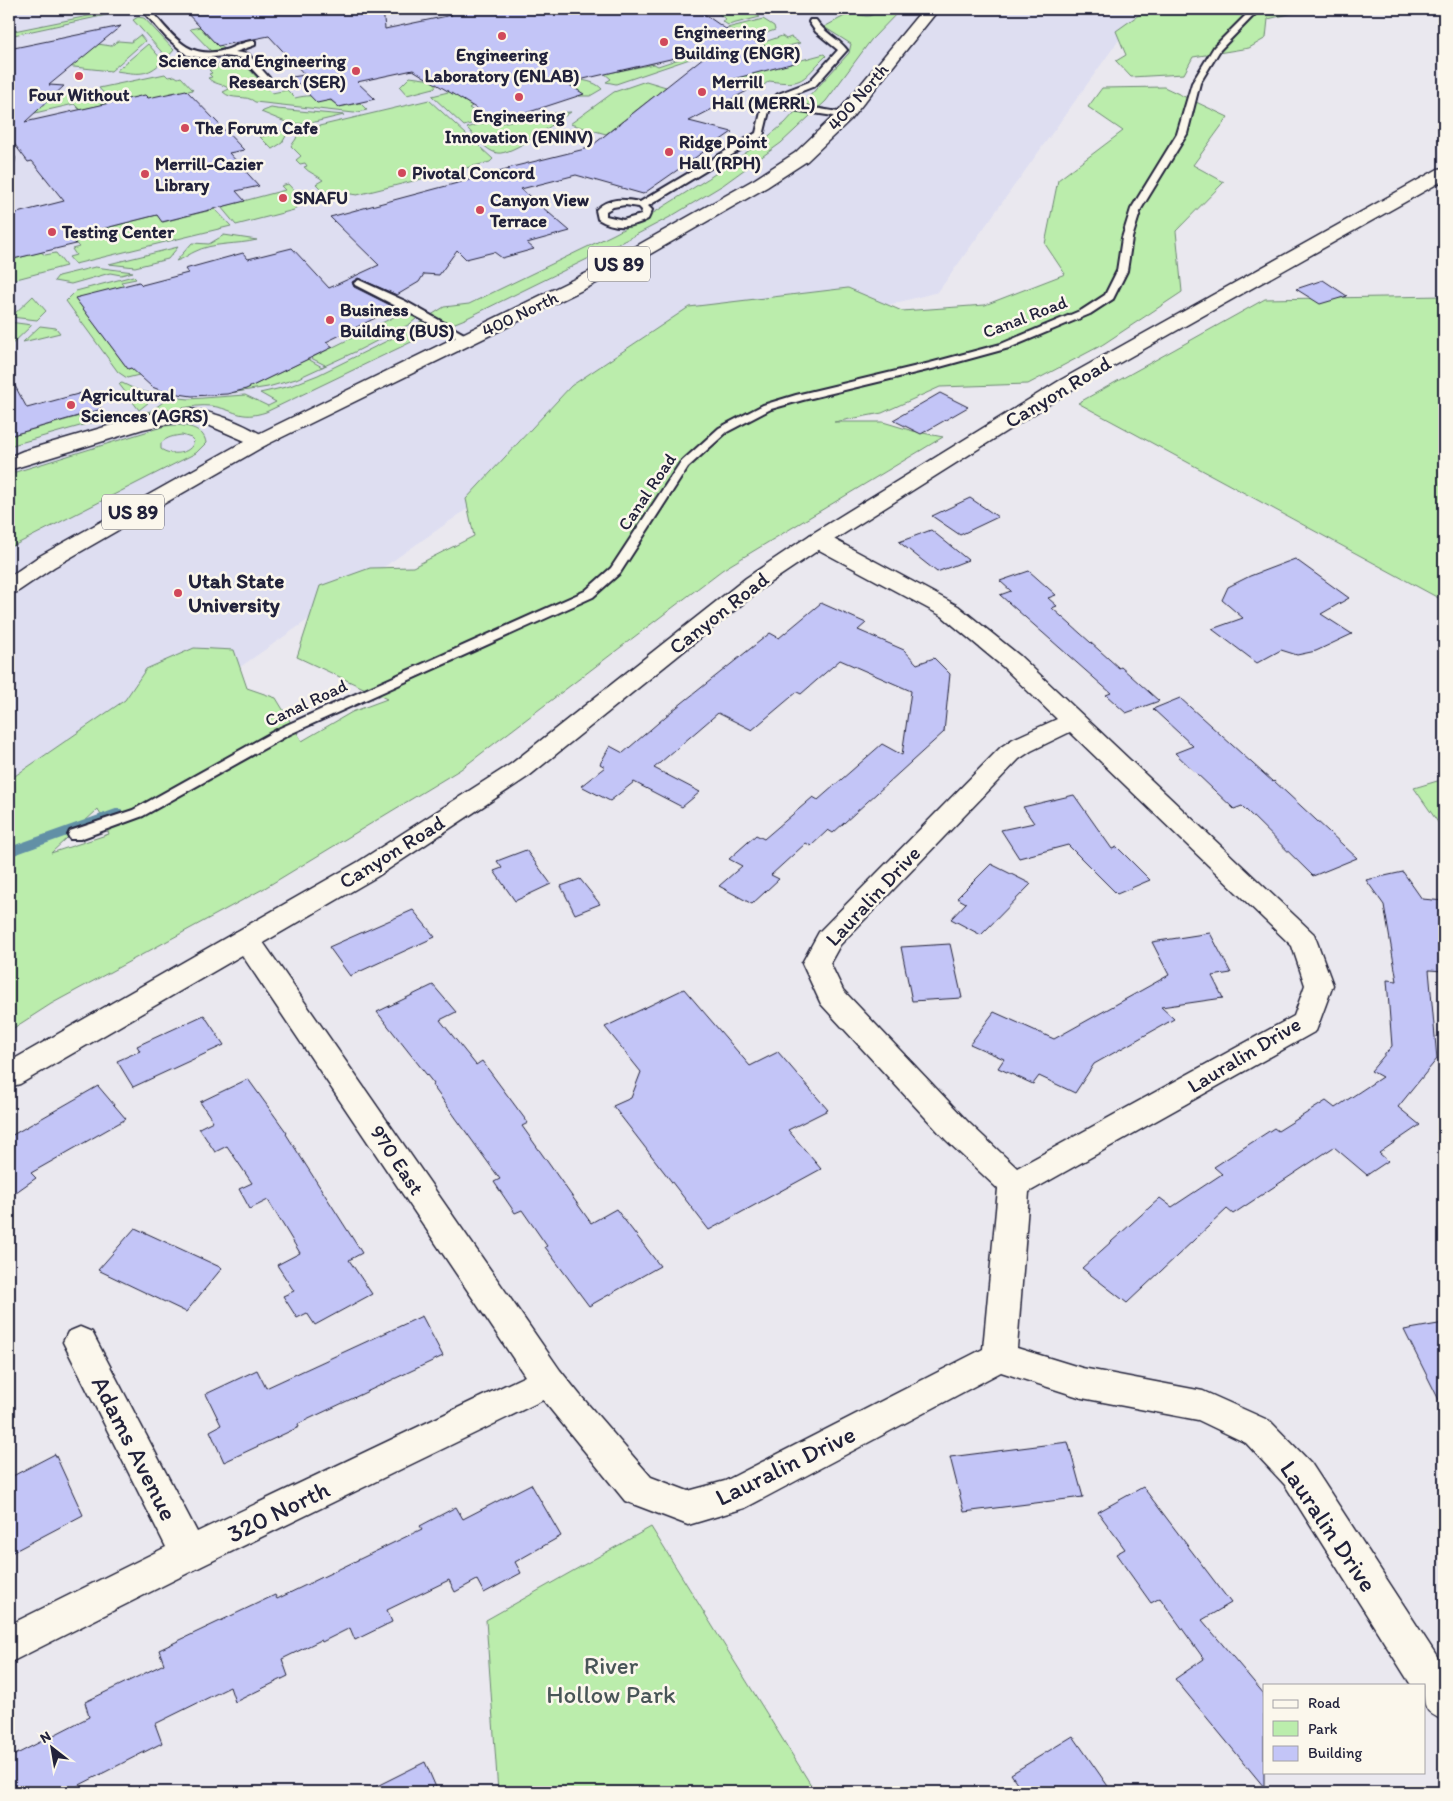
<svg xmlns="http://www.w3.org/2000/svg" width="1453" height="1801" viewBox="0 0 1453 1801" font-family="Itim,sans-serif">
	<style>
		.built { fill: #dedef1 }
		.green { fill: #bbedac; stroke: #6e8874; fill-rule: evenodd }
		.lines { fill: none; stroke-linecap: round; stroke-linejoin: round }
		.stream { stroke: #6290a6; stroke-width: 9 }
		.building { fill: #c3c5f7; stroke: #22223b }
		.lane-casing { stroke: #22223b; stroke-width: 4 }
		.street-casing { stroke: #22223b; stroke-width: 3 }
		.secondary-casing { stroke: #22223b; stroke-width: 3 }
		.primary-casing { stroke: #22223b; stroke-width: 3 }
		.lane { fill: #fbf7ec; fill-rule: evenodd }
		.street { fill: #fbf7ec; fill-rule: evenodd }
		.secondary { fill: #fbf7ec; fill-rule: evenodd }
		.primary { fill: #fbf7ec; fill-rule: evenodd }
		.poi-dot { fill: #d1495b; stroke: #fbf7ec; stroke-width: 2 }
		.labels { text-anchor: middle; stroke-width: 5; stroke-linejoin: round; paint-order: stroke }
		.far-poi-label { font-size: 18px; font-weight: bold; fill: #22223b; stroke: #fbf7ec; text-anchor: start }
		.far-street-label { font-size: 18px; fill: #22223b; stroke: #fbf7ec }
		.shield { fill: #fbf7ec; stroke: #636270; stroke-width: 1 }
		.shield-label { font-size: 20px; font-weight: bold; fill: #22223b }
		.street-label { font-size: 21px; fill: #22223b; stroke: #fbf7ec }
		.poi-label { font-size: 21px; font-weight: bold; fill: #22223b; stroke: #fbf7ec; text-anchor: start }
		.near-street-label { font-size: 25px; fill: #22223b; stroke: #fbf7ec }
		.near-park-label { font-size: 25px; fill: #485557; stroke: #fbf7ec }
	</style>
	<rect width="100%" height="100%" fill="#eae8ef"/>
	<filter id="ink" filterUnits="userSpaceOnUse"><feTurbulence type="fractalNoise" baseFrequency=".02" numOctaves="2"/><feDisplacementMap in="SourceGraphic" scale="10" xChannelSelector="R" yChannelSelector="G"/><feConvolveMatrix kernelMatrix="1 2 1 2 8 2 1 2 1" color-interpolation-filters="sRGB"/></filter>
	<g filter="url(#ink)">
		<!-- built -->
		<path class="built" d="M9,9H1141L938,292L684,358L9,828Z"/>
		<!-- green -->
		<g class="green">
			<path d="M123,9H134L9,36V32Z"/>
			<path d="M711,9H747L760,17L728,25L722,21L726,19Z"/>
			<path d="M851,9H901L871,40L826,101L781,143L723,185L670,217L628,239L465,319L430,333L266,412C239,421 235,409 211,406C190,404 170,412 150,417L143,416L141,413L151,411L170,397L189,399L245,395L268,406L276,402L260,393L290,386L318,375L401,334L444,307L469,304L614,234L655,212L709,178L760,143L785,123L849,53L851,44L824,27L852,12C858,13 867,20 875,13L872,10Z"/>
			<path d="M1147,9H1310L1268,19L1266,38L1249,48L1193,57L1184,74L1131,77L1116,61L1126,55L1116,31Z"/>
			<path d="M138,17L144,18L174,50L167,58L133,20Z"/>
			<path d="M763,19L774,26L775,30L616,84L606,82L611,79L604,73L592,76L597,64L609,73L654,64L658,66L746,37L727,28Z"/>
			<path d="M200,27L218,46L221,45L224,49L212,52L190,29Z"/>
			<path d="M140,35L145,41L111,71L46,64L98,44L111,46L118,41L131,42Z"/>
			<path d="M782,36L786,39L791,37L800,43L709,66L703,63Z"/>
			<path d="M148,44L163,61C147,77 138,74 116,71Z"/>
			<path d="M824,54L826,56C801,80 805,86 769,81L759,89L731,79Z"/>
			<path d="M229,59L242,62L272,93L287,90L295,98C311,94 326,95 339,107L360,103L367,110L354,113L255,102C246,94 232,101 223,92L229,89C222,83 215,85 208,78L212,77L209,74L212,73L209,70L218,67L217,65L220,64L219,63Z"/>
			<path d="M525,73L460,98L472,106L469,108L487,119L464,126L432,96Z"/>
			<path d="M165,74L168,77L175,76L178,78L181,77L193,90L149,99L112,103L99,88Z"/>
			<path d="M410,77L440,81L434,88L407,95L400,87Z"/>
			<path d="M572,79C582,80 595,81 602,89L590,96H579L583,94L560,80Z"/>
			<path d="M646,81L666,87L606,134L570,124L614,92Z"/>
			<path d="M1164,87L1228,117L1193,165L1224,182L1176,231L1182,292L1102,345L1028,384L940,387L882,413L834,422H883L913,431L943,437L722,570L461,769L263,889L51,1004L9,1031V780L125,700L146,669L194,648L234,650L247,688L276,698L302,741L352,712L387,699L297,657L320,586L370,568L413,567L474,536L466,499L571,386L689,307L848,288L902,311L985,305L1065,274L1045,244L1058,180L1123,131L1088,107L1102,88ZM98,809L109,834L51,853Z"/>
			<path d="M94,90L107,104L80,110L74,104L9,119V108Z"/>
			<path d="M429,100L493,159L490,162L357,195L345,193L331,194L328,191L324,192L316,184L323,180C317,175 309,173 304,167L307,166L305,163L300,164L296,160L301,156L291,146L296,139L298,131Z"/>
			<path d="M271,108L277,109L344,115L306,124L288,123L261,112Z"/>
			<path d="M571,112C557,121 512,156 497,153C486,151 475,136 467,128L490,121L496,124L544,114Z"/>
			<path d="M284,131L286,136L282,143L272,149L260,137Z"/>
			<path d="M288,184L302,199L299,200L301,203L298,204L299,206L296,207L294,210L236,225L221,207L285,190L281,186Z"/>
			<path d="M215,209L231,226L75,264L69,257L76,255L72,249L79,247L70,237L157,215L163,222Z"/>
			<path d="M224,235L257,240C237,245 213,242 194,252C186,256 185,258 176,261L192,243L209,244Z"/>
			<path d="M178,247L168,259L135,267L109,264Z"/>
			<path d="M41,252L45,255L56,253L66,266L9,281V260Z"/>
			<path d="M95,267L133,272L121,275L110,273L71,284L54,281L58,276Z"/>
			<path d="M133,276L136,279L121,282L126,288L76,299L128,369L134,367L139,375L127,378L118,372L66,301L76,291Z"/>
			<path d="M33,296L46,311L37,320L11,317Z"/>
			<path d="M1444,296V601L1078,403L1265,299Z"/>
			<path d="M406,311H410L417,316V318L410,324L357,351L296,379L268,387L230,393L246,389L308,359L322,367L325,365L311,358Z"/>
			<path d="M9,322L32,325L9,347Z"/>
			<path d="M40,326L56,328L60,333L23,342Z"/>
			<path d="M122,383L137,390L158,395L139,410L119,384Z"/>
			<path d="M94,412L99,419L118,413L119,415L9,446V436Z"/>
			<path d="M176,425C188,426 204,428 206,443L196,453L13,546L9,544V474L165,426ZM182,435L191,438L194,441C191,455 170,456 161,449V443C167,437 174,436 182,435Z"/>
			<path d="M1444,779V831L1414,788Z"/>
			<path d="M651,1527L811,1785L816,1792H498L486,1620Z"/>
		</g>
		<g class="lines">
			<!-- stream -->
			<path class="stream" d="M9,852L118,813"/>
		</g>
		<!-- building -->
		<g class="building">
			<path d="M183,9H383L385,29L452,15L444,9H697L733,34L736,32L798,62L722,82L747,91L689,121L732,132L643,194L576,175L521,189L570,231L527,243L534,249L502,258L494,252L466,259L457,250L439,275L424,274L419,282L397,295L358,278L352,282L354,287L396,308L326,342L333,347L246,389L227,394L192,396L165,392L152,387L131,368L128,369L75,298L139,282L142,285L188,273L185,269L243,253L248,259L292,248L329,288L379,265L330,217L510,169L508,168L589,148L714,49L566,83L584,94L514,117L510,114L498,118L488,112L484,113L413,70L357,82L375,99L339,107L331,100L317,103L292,77L305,75L269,36L218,46Z"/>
			<path d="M121,26L49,85L64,86L25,122L145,95L148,98L186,90L244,150L229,153L259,186L236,191L245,201L162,222L157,215L70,237L76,244L9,260V215L64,201L32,161L28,162L9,137V49Z"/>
			<path d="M1323,280L1347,296L1320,304L1296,289Z"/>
			<path d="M9,375L27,408L89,391L102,409L9,436Z"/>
			<path d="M940,393L968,407L921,434L893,420Z"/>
			<path d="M970,498L998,517L960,535L932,516Z"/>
			<path d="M931,530L968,560L937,572L899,542Z"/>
			<path d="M1295,559L1349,598L1321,614L1352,634L1316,651L1297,655L1281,650L1257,663L1212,629L1243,618L1222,600L1228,587L1250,576Z"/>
			<path d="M1029,571L1056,595L1048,598L1057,606L1052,608L1119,668L1121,667L1159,701L1126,713L1106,695L1111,693L1000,595L1011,591L1000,581Z"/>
			<path d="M821,603L866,623L858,630L904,650L917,664L934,658L950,674L944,732L833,833L828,830L811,846L806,843L771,875L779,879L752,904L719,886L742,866L729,859L756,835L764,839L813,797L818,800L882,744L902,755L911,691L840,660L801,694L797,692L752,730L718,713L654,768L700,792L682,807L634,782L610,801L581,786L605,767L600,764L610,746L623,753L672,711L770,633L779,638Z"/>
			<path d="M1180,698L1273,782L1274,781L1357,858L1313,876L1242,806L1234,809L1175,753L1193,746L1153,709Z"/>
			<path d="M1074,795L1112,849L1117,847L1150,880L1117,894L1068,845L1019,858L1001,830L1034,823L1023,807Z"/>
			<path d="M526,850L551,884L515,901L494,871L502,868L497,861Z"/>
			<path d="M991,864L1031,884L981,935L951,919L966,903L957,898Z"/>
			<path d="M1403,872L1422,899L1444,901V971L1429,970L1437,1059L1398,1107L1420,1125L1379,1153L1388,1161L1367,1175L1334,1147L1233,1214L1227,1209L1127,1303L1082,1268L1160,1198L1172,1207L1222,1174L1214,1167L1274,1128L1278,1131L1326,1101L1335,1108L1382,1077L1371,1071L1392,1046L1387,980L1397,981L1384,905L1366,880Z"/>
			<path d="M580,879L600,904L575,914L561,886Z"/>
			<path d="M413,910L435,937L350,976L329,947Z"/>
			<path d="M1210,933L1231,973L1212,976L1223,998L1161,1007L1174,1019L1094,1064L1075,1093L1039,1076L1033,1084L998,1068L1004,1059L970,1044L994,1012L1054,1039L1169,975L1152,942Z"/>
			<path d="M950,944L962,998L912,1001L901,947Z"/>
			<path d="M433,985L456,1012L440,1020L476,1065L482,1061L528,1123L522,1126L591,1223L616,1209L660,1266L589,1306L545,1247L547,1246L522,1210L515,1213L494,1182L500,1179L432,1085L434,1084L377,1012Z"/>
			<path d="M684,989L750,1066L778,1052L828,1110L788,1130L821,1169L709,1230L613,1106L631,1098L641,1072L605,1027Z"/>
			<path d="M204,1015L224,1045L133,1087L117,1061L140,1051L137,1046Z"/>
			<path d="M248,1079L287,1133L286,1134L362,1253L349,1260L372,1294L315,1325L307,1313L297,1318L283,1296L294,1291L277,1265L300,1253L268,1200L250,1209L239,1189L252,1183L227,1146L215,1152L199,1128L213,1121L200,1102Z"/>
			<path d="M98,1086L126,1119L31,1173L36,1178L9,1197V1137Z"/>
			<path d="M135,1228L222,1268L186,1312L98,1270Z"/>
			<path d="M422,1316L443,1356L298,1424L299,1427L224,1462L210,1431L221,1425L206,1394L257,1370L266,1388Z"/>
			<path d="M1444,1323V1410L1404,1330Z"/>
			<path d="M1068,1442L1083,1497L964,1512L950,1457Z"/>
			<path d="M55,1454L83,1515L9,1554V1478Z"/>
			<path d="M531,1484L561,1536L515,1562L521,1573L484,1593L477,1580L455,1592L449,1580L387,1610L392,1622L355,1640L350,1628L322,1642L321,1640L282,1659L288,1676L235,1702L230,1687L155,1724L162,1743L66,1792H9V1758L89,1717L85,1702L164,1664L159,1650L275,1595L277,1599L422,1529L420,1526L456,1507L463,1519Z"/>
			<path d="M1143,1487L1231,1603L1202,1620L1264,1694V1787L1175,1679L1204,1659L1160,1598L1151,1603L1116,1554L1125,1549L1098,1512Z"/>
			<path d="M1073,1736L1112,1792H1023L1011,1774Z"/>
			<path d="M425,1762L438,1792H365Z"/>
		</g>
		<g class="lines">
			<!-- lane casing -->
			<g class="lane-casing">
				<g id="lane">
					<path d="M141,9H149C172,34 187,61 225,50C235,47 246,40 255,41V45L235,52L248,54L272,81L265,83L242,58L223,56L203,58L187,55L166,37Z"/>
					<path d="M1252,9H1260L1220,50L1200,83L1187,134L1141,209L1132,238L1127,271L1113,299L1090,314L1009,348L936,368L803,400L771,409L727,432L688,467L620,573L593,597L290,734L143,816L80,839H70L68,835L70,831L133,810L280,728L585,591L611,568L680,463L719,428L763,405L796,395L930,363L1001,344L1082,310L1105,295L1117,271L1122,238L1131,209L1177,134L1192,83L1214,47Z"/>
					<path d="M810,20H816C824,33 838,38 847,50L815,86L784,98L779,102L844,113L849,116L847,118L774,107L769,111L763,136L648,206L652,210L648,219C632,228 614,229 598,219L596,210C608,197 624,199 640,202L756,133L762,108L778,94L809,82L838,50L816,32L809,22ZM625,205L639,207L642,210L641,215L623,220L606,216V211L613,207Z"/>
					<path d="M9,155L14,158L13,164L9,165Z"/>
					<path d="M359,280L405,301L473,339L472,341H464L355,285L354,283Z"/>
				</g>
			</g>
			<!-- street casing -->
			<g class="street-casing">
				<g id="street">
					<path d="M190,409C219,413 241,423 266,437L270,441L266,445L259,447L206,424L176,422L143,429L9,470V457L23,451L142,416L163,411Z"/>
					<path d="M818,533L826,535L958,606L1020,656L1314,934L1333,985L1316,1031L1029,1192L1017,1348L1082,1368L1203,1391L1270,1421L1311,1463L1444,1667V1720C1423,1712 1424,1706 1424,1685H1411L1285,1485L1246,1443L1198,1420L1082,1398L1001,1372L745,1508L688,1525L625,1501L543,1400L202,1566L9,1663V1625L166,1547L63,1342L68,1332L80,1327L92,1332L197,1532L525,1376L236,946L232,939L236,932L246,929L256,932L560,1370L580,1395L651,1477L688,1491L725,1481L983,1349L998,1189L946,1140L821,1004L802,963L819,932L1001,747L1013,739L1057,719L1002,666L942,616L810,545L807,540L810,535ZM1070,732L1292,946L1305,985L1294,1016L1017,1168L968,1122L843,990L830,963L840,945L1019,759L1031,751Z"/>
				</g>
			</g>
			<!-- secondary casing -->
			<g class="secondary-casing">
				<path id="secondary" d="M1444,168V180L1073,389L826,545L762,588L529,776L378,876L20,1084L9,1087V1062L358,862L511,764L746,578L810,535L1059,381L1438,169Z"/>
			</g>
			<!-- primary casing -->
			<g class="primary-casing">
				<path id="primary" d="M923,9H939L850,120L807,161L767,187L617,273L266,445L54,567L17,592L9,594V577L38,557L252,437L603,265L755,179L795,153L838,112Z"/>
			</g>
			<!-- lane -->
			<use href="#lane" class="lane"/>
			<!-- street -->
			<use href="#street" class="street"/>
			<!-- secondary -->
			<use href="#secondary" class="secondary"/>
			<!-- primary -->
			<use href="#primary" class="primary"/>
		</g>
	</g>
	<!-- markers -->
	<g class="poi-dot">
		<circle cx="502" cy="36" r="5"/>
		<circle cx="664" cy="42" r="5"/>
		<circle cx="356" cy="71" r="5"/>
		<circle cx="79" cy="76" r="5"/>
		<circle cx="702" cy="92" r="5"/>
		<circle cx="519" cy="97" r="5"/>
		<circle cx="185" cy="128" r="5"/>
		<circle cx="669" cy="152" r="5"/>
		<circle cx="402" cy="173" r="5"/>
		<circle cx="145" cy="174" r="5"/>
		<circle cx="283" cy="198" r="5"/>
		<circle cx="480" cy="210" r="5"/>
		<circle cx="52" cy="232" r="5"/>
		<circle cx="330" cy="320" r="5"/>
		<circle cx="71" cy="405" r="5"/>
		<circle cx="178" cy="593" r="5"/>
	</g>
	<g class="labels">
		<!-- far-poi labels -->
		<g class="far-poi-label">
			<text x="674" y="38">Engineering<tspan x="674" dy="21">Building (ENGR)</tspan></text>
			<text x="502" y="61" text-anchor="middle">Engineering<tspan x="502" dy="21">Laboratory (ENLAB)</tspan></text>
			<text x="346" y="67" text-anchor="end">Science and Engineering<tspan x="346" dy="21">Research (SER)</tspan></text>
			<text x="712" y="88">Merrill<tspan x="712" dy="21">Hall (MERRL)</tspan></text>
			<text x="79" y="101" text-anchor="middle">Four Without</text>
			<text x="519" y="122" text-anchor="middle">Engineering<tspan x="519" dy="21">Innovation (ENINV)</tspan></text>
			<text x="195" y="134">The Forum Cafe</text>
			<text x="679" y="148">Ridge Point<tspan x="679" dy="21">Hall (RPH)</tspan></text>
			<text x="155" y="170">Merrill-Cazier<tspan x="155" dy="21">Library</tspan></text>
			<text x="412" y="179">Pivotal Concord</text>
			<text x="293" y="204">SNAFU</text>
			<text x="490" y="206">Canyon View<tspan x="490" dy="21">Terrace</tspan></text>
			<text x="62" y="238">Testing Center</text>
			<text x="340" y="316">Business<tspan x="340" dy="21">Building (BUS)</tspan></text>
			<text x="81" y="401">Agricultural<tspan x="81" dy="21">Sciences (AGRS)</tspan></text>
		</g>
		<!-- far-street labels -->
		<g class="far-street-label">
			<text transform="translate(858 97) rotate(-49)" y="6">400 North</text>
			<text transform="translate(520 314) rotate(-26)" y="6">400 North</text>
			<text transform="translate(1025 317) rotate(-21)" y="6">Canal Road</text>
			<text transform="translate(647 492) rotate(-56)" y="6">Canal Road</text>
			<text transform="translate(306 703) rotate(-25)" y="6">Canal Road</text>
		</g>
		<!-- shield labels -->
		<g class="shield">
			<rect x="588" y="246.5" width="62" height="35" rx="4"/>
			<rect x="102" y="494.5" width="62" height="35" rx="4"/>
		</g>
		<g class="shield-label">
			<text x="619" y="271">US 89</text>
			<text x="133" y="519">US 89</text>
		</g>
		<!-- street labels -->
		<g class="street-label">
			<text transform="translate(1058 392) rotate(-31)" y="7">Canyon Road</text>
			<text transform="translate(719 613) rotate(-38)" y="7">Canyon Road</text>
			<text transform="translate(392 852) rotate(-32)" y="7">Canyon Road</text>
			<text transform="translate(873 896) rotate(-47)" y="7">Lauralin Drive</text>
			<text transform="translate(1244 1055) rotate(-31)" y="7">Lauralin Drive</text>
			<text transform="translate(397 1160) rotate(56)" y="7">970 East</text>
		</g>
		<!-- poi labels -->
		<g class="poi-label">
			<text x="188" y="588">Utah State<tspan x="188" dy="24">University</tspan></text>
		</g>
		<!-- near-street labels -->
		<g class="near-street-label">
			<text transform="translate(135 1448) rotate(63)" y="9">Adams Avenue</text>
			<text transform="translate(785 1465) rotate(-26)" y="9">Lauralin Drive</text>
			<text transform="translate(278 1511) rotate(-26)" y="9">320 North</text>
			<text transform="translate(1329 1526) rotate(56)" y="9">Lauralin Drive</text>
		</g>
		<!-- near-park labels -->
		<g class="near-park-label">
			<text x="611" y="1674">River<tspan x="611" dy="29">Hollow Park</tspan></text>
		</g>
	</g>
	<!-- margin -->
	<rect width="1453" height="1801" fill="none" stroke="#fbf7ec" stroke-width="30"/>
	<rect x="15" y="15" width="1423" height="1771" fill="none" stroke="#22223b" stroke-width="2" filter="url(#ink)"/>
	<!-- legend -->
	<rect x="1263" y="1684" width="162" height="90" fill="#fbf7ec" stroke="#a4a2a5"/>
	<rect x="1273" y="1700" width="25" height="8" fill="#fbf7ec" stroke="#a4a2a5"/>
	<text x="1308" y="1708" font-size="15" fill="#22223b">Road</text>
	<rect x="1273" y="1721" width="25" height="15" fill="#bbedac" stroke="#a4a2a5"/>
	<text x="1308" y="1734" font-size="15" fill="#22223b">Park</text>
	<rect x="1273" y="1746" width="25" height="15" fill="#c3c5f7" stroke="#a4a2a5"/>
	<text x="1308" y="1758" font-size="15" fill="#22223b">Building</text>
	<!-- north arrow -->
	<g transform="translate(52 1748) rotate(329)" stroke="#fbf7ec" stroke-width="4" paint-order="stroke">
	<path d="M0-4L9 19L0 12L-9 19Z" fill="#22223b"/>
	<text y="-8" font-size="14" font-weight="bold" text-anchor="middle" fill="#22223b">N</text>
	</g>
</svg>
